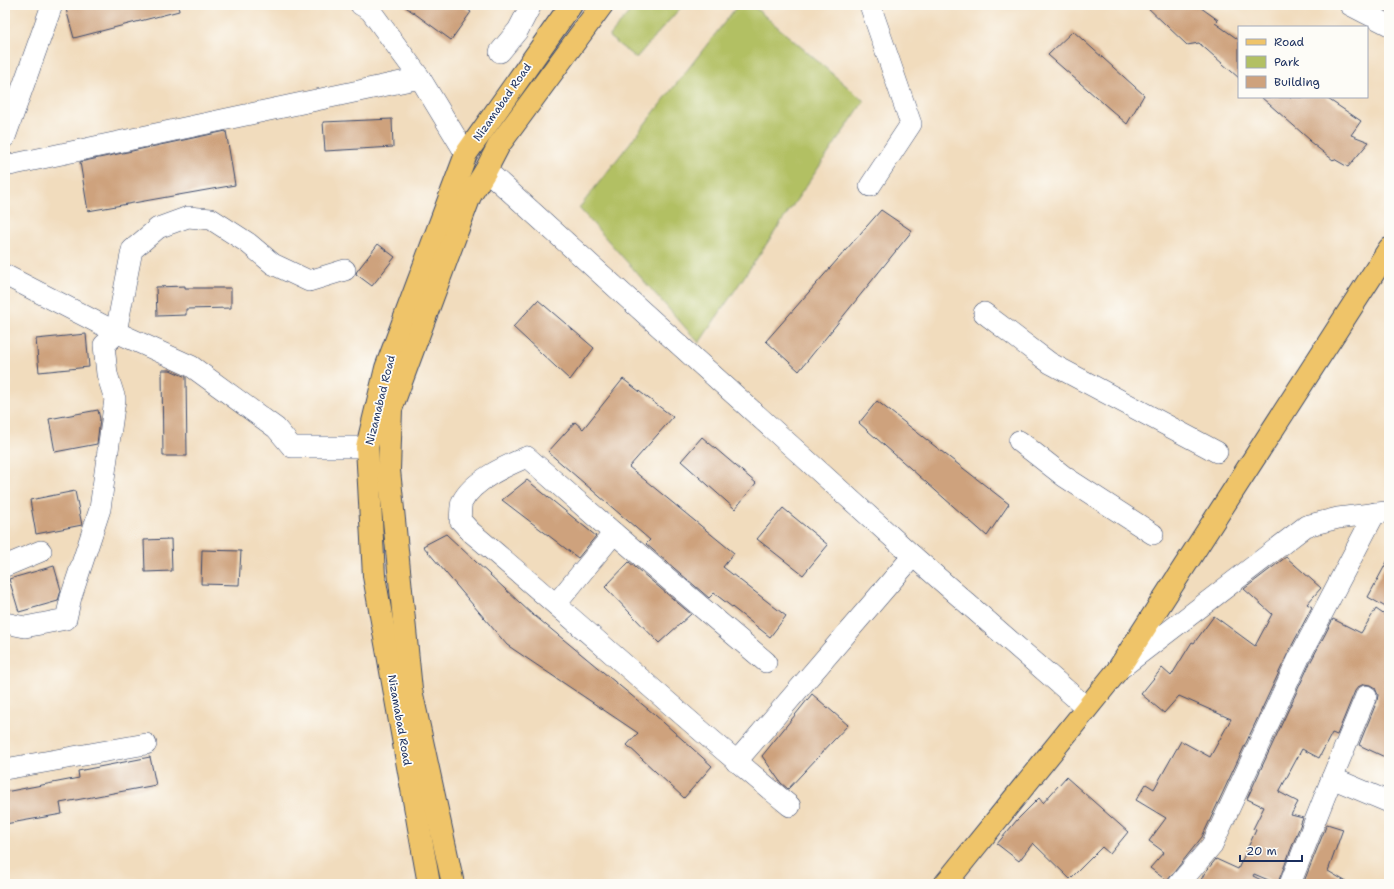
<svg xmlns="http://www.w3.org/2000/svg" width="1394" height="889" viewBox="0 0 1394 889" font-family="'Shantell Sans',sans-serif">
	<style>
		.green { fill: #b2c063; stroke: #667860 }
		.building { fill: #cea27d }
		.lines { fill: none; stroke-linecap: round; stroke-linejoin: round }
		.minor-casing { stroke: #3b496c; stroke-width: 22 }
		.major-casing { stroke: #3b496c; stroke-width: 24 }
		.highway-casing { stroke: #3b496c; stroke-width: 24 }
		.minor { stroke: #fff; stroke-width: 21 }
		.major { stroke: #efc469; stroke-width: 22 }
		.highway { stroke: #efc469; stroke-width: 22 }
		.labels { text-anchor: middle; stroke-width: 3.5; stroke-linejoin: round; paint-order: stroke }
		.street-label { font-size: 11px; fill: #1b2f5e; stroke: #fdfcf7 }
	</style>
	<rect width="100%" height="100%" fill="#fdfcf7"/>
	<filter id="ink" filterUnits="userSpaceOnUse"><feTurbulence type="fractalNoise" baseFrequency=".025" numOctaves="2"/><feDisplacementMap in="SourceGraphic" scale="8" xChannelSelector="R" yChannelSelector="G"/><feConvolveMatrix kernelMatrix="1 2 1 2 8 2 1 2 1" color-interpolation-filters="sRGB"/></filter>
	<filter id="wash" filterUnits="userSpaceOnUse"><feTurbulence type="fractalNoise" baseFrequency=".012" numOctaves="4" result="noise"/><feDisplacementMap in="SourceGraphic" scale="16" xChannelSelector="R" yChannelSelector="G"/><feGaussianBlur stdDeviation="0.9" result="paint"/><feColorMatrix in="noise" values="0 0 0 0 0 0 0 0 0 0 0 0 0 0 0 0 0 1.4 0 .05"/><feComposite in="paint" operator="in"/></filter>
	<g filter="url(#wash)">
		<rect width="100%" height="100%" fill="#f1dcbd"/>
		<!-- green -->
		<g class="green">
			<path d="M635,5H683L636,58L609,37Z"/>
			<path d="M738,5H752L864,101L699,343L579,208Z"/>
		</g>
		<g id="blocks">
			<!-- building -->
			<g class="building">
				<path d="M82,5H178L179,11L74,38L66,9Z"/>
				<path d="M403,5H461L471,12L451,40Z"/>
				<path d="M1145,5H1197L1218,20L1215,23L1239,40V78L1199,43L1187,45Z"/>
				<path d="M1073,31L1144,95L1127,124L1048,55Z"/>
				<path d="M1261,97H1325L1361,121L1351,135L1369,142L1348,167L1334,159L1333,160L1309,141L1310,140Z"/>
				<path d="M392,119L393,147L325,151L323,122Z"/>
				<path d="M226,131L235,185L88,211L80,162Z"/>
				<path d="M881,210L912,231L799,371L766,341Z"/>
				<path d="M378,244L395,257L372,286L356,274L357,271Z"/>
				<path d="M185,286V288H231V308L186,309V315L157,316L156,287Z"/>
				<path d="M538,300L594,348L570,380L513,327Z"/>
				<path d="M86,334L89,367L39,372L36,339Z"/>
				<path d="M162,370H170L186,377L187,456H163Z"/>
				<path d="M623,379L673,417L629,467L734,553L723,567L786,616L770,637L714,593L709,598L646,544L650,540L548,452L575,422L583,429Z"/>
				<path d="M877,401L1009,504L987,536L859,423Z"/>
				<path d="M98,410L100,419L97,444L55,452L49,419Z"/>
				<path d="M702,437L756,483L735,509L681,461Z"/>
				<path d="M527,480L596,536L578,558L502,500Z"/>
				<path d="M75,491L82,525L36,534L30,500Z"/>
				<path d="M783,508L828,545L803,575L757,539Z"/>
				<path d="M446,534L534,616H535L654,714L712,766L684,798L627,745L638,733L507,645L423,546Z"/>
				<path d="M171,539L172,571L145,572L144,540Z"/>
				<path d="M202,550L241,551L239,585L201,584Z"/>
				<path d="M1286,557L1321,588L1307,604L1312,607L1288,653L1202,837L1167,881L1150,868L1164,852L1149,841L1166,818L1136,800L1146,784L1154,789L1181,741L1210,757L1231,719L1179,696L1164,713L1141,694L1162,668L1171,676L1192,642L1194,643L1214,616L1255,646L1272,614L1244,589Z"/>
				<path d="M1389,558V609L1368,597Z"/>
				<path d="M629,562L691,614L659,643L605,587Z"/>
				<path d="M54,566L61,590L58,601L19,612L9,579Z"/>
				<path d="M1376,609L1389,618V759L1359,745L1377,701L1378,695L1375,688L1370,685L1364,684L1358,687L1355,691L1337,735L1332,733L1319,758L1302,749L1279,792L1298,802L1291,815L1303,818L1279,880L1278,884L1254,874L1253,876L1269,884H1199L1204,874L1216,859L1238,869L1256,830L1253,829L1264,807L1247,799L1310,663L1333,619L1361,633Z"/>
				<path d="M812,694L848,725L788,789L781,783L762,756Z"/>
				<path d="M150,757L156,785L60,803L62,814L5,824V792L79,778L78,771Z"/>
				<path d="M1066,777L1128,832L1110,854L1102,847L1070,879L1033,843L1019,861L997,844L1017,820L1039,798L1043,803Z"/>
				<path d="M1327,824L1343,829L1328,871L1350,884H1303Z"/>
			</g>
		</g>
	</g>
	<g filter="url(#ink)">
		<use href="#blocks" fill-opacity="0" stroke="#3b496c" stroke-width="1"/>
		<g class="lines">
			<!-- minor casing -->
			<g class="minor-casing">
				<g id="minor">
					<path d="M361,5L370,10L420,78"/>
					<path d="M1350,5L1389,25"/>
					<path d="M500,52L518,30L531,5"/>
					<path d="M5,137L52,5"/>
					<path d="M5,166L420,78L466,154"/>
					<path d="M486,170L913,556L1087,708"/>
					<path d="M870,186L911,124L870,5"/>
					<path d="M5,275L116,332L191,366L276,428L292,447H367"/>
					<path d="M984,313L1050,363L1217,452"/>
					<path d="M1019,441L1065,477L1153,534"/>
					<path d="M5,566L41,551"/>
					<path d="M556,604L614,533"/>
					<path d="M5,623L25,627L66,619L71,597L100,509L115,399L107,374L104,345L114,336L116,332L132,250L158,228L188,217L211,219L248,243L273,264L309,281L345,270"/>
					<path d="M766,662L614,533L527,457C506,466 473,480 462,502C460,507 461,515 460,520L471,532C578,622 682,717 790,806"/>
					<path d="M1121,668L1306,526L1338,518L1386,512"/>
					<path d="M736,762L913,556"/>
					<path d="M5,769L146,744"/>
					<path d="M1332,778L1389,802"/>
					<path d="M1179,884L1212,845L1299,658L1375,513"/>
					<path d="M1290,884L1332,778L1366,696"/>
				</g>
			</g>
			<!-- major casing -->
			<g class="major-casing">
				<path id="major" d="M945,884L1117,671L1389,249"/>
			</g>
			<!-- highway casing -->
			<g class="highway-casing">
				<g id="highway">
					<path d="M429,884L374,576L367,447L386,368L466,154L571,5"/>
					<path d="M453,884L411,690L389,470L391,409L470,196L486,170L499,145L602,5"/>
				</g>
			</g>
			<!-- minor -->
			<use href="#minor" class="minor"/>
			<!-- major -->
			<use href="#major" class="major"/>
			<!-- highway -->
			<use href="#highway" class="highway"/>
		</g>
	</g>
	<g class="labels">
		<!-- street labels -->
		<g class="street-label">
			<text transform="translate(502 102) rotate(-55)" y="4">Nizamabad Road</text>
			<text transform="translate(380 400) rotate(-76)" y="4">Nizamabad Road</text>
			<text transform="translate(400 720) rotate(80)" y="4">Nizamabad Road</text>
		</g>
	</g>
	<!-- margin -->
	<rect width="1394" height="889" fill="none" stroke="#fdfcf7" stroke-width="20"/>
	<!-- legend -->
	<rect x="1238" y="26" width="130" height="72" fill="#fdfcf7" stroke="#a3aaba"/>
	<rect x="1246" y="39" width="20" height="6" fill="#efc469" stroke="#a3aaba"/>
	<text x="1274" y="46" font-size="12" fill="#1b2f5e">Road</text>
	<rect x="1246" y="56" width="20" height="12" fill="#b2c063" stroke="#a3aaba"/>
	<text x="1274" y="66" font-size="12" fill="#1b2f5e">Park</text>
	<rect x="1246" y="76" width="20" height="12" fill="#cea27d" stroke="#a3aaba"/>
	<text x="1274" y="86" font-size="12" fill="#1b2f5e">Building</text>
	<!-- scale -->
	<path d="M1240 855v6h62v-6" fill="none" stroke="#1b2f5e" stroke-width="2"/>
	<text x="1246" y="855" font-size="12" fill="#1b2f5e" stroke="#fdfcf7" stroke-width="3" paint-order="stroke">20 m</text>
</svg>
